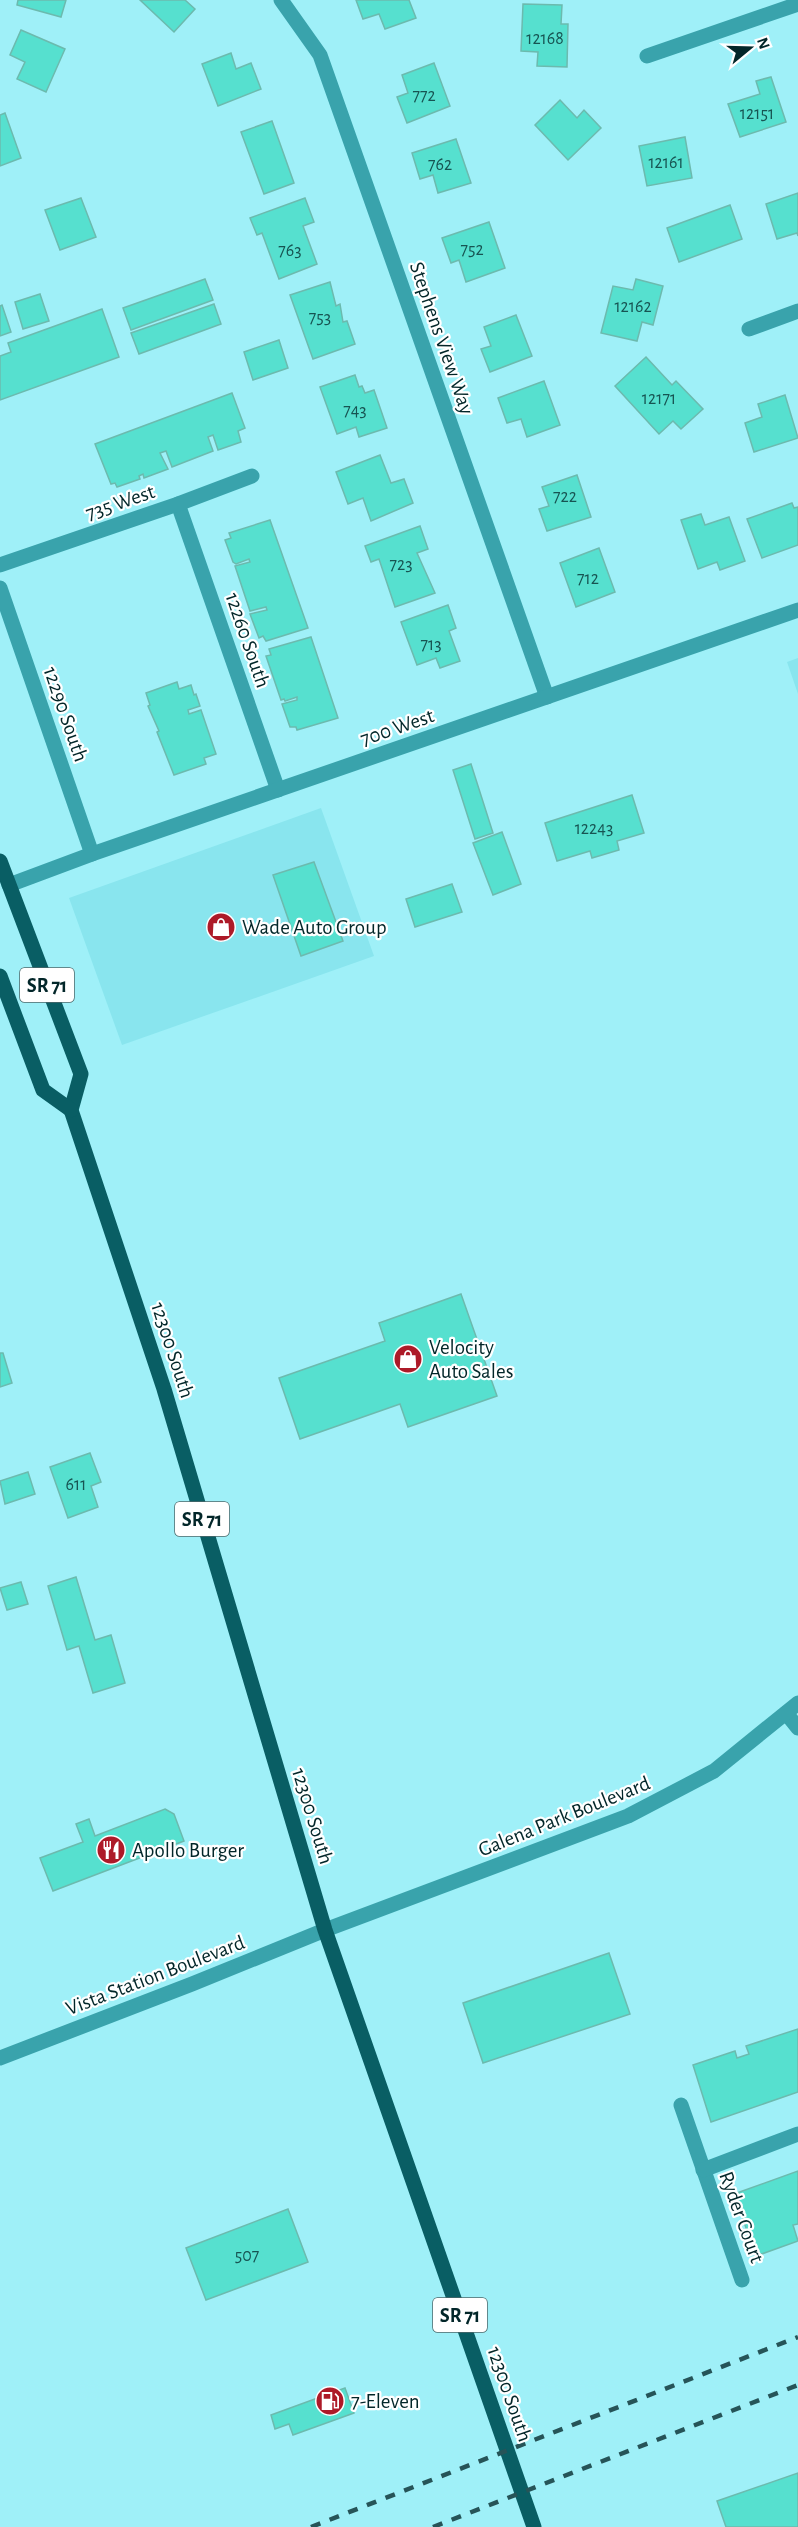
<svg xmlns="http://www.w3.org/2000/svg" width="798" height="2527" viewBox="0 0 798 2527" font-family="'Alegreya Sans',sans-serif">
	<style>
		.built { fill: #89e5ee }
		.building { fill: #56e0cf; stroke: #6cbaae; stroke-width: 1.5 }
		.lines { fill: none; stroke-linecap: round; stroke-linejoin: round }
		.minor { stroke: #39a3ac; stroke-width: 15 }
		.tertiary { stroke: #39a3ac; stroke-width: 15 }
		.primary { stroke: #095e64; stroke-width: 15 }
		.rail { stroke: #265458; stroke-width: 4.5; stroke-dasharray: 10 10; stroke-linecap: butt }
		.labels { text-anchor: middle; stroke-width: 4.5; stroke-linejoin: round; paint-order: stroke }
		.number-label { font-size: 18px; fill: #175452 }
		.shield { fill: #fff; stroke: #4e6769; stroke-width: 1.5 }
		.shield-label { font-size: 20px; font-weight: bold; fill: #022629 }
		.street-label { font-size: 21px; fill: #022629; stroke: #fff }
		.poi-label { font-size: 21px; fill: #022629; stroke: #fff; text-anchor: start }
	</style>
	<rect width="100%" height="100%" fill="#9ff0f8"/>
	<!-- built -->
	<g class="built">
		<path d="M798,658V694L787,662Z"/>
		<path d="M321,808L374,956L122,1045L69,898Z"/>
	</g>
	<!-- building -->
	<g class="building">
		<path d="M18,0H66L61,17L17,5Z"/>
		<path d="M140,0H185L195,9L174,32Z"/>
		<path d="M356,0H409L416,18L385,29L379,14L363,19Z"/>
		<path d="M523,4L562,5L561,24H568L567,67L537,66L538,52L521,51Z"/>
		<path d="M21,30L65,49L46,92L17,79L25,62L10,55Z"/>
		<path d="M231,53L236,69L251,63L261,89L218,106L202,64Z"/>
		<path d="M434,63L450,106L407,123L397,97L408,93L402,75Z"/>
		<path d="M771,77L786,122L740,137L728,104L760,94L756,81Z"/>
		<path d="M560,100L577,118L584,110L601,128L568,160L535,125Z"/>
		<path d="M5,113L21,158L0,166V115Z"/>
		<path d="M272,121L294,183L264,194L241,132Z"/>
		<path d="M685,137L692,178L647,186L639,146Z"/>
		<path d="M456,139L471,183L438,193L433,175L420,179L412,153Z"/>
		<path d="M798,193V236L797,233L777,239L766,204Z"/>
		<path d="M81,198L96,237L60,250L45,210Z"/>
		<path d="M305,198L314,222L303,226L317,264L279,279L262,233L257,235L250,218Z"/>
		<path d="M730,205L742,239L679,262L667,228Z"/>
		<path d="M489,222L505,268L466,282L459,260L451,263L442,238Z"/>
		<path d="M205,279L213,300L131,330L123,308Z"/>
		<path d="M636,279L663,286L653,325L642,322L637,341L601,333L613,286L633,290Z"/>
		<path d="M330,282L336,306L340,304L343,322L347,321L355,344L313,359L290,295Z"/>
		<path d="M40,294L49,321L23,329L15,302Z"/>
		<path d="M214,304L221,324L139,354L131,333Z"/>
		<path d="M2,305L11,332L0,336V306Z"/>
		<path d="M102,309L119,357L0,400V356L11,352L8,343Z"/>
		<path d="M516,315L532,356L490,372L481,349L491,346L484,327Z"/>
		<path d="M279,340L288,368L253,380L244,352Z"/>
		<path d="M646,357L672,385L676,381L703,409L681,429L673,421L659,434L615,386Z"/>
		<path d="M355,375L359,387L362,386L365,393L374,390L387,428L359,437L356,427L337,434L320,387Z"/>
		<path d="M544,381L560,425L527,437L521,419L507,423L498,398Z"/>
		<path d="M232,393L245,428L238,431L241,442L218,450L213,435L208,437L213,451L172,467L166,451L160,453L168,469L144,478L143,474L139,476L140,479L117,487L115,483L111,484L95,444Z"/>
		<path d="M785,395L798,438L754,452L745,423L762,417L758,404Z"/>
		<path d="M380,455L391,483L404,479L413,503L371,521L363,498L348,504L336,472Z"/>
		<path d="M577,475L591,517L547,531L539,509L549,506L542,487Z"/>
		<path d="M792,503L794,508L798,507V545L762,558L747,519Z"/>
		<path d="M701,514L705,525L729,517L745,561L720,570L717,562L698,569L681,520Z"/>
		<path d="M270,520L308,628L266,641L263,636L259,638L250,614L267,610L266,607L250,611L235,566L250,562L249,559L236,564L233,562L225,540L231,538L229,533Z"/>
		<path d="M420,526L428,549L417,553L435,593L395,607L379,559L371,562L365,546Z"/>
		<path d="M599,548L615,592L576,607L560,563Z"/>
		<path d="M448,605L456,628L449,631L460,661L440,668L436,658L417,665L401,622Z"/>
		<path d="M311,637L338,718L297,730L296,727H290L282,704L297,700V697L285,701L284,699L281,700L266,656L271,655L269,649Z"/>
		<path d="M177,682L179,689L191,685L194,695L196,694L200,706L188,710L189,714L201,710L216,754L204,758L206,764L174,775L157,732L159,731L148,706L150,705L146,693Z"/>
		<path d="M471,764L493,833L475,839L453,770Z"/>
		<path d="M632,795L644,833L617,841L619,850L592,858L590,851L557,861L545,823Z"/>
		<path d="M502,832L521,884L493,895L473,843Z"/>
		<path d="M314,862L343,941L301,956L273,875Z"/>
		<path d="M452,884L462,912L415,927L406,899Z"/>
		<path d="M461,1294L497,1396L408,1427L400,1404L300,1439L279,1378L385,1341L379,1323Z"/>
		<path d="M0,1353H3L12,1383L0,1387Z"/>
		<path d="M90,1453L101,1482L91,1486L98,1507L68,1518L50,1467Z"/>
		<path d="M28,1472L35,1494L5,1504L0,1481Z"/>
		<path d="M76,1577L95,1640L111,1635L125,1683L93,1693L79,1646L67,1650L48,1586Z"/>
		<path d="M21,1582L28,1604L7,1610L0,1588Z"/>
		<path d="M165,1809L174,1814L184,1841L53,1891L40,1858L83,1842L76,1824L89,1819L95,1836Z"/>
		<path d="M609,1953L630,2014L483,2063L463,2003Z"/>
		<path d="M798,2029V2092L711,2122L693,2065L735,2051L737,2058L749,2054L746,2046Z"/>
		<path d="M798,2171V2224L793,2225L798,2241L756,2256L734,2194Z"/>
		<path d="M288,2209L308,2262L206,2300L186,2248Z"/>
		<path d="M345,2388L354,2413L293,2435L289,2424L275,2429L271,2415Z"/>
		<path d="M798,2473V2527H726L717,2501Z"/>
	</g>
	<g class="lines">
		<!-- minor -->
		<g class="minor">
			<path d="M281,0L320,55L547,697"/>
			<path d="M647,56L798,4"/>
			<path d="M749,329L798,311"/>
			<path d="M178,504L278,790"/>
			<path d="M0,565L178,504L252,476"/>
			<path d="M0,588L92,854"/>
			<path d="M786,1713L798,1728"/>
			<path d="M681,2105L742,2280"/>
			<path d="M703,2170L798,2134"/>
		</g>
		<!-- tertiary -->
		<g class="tertiary">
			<path d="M9,885L92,854L798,610"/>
			<path d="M0,2058L192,1984L325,1930L628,1816L714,1771L798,1703"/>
		</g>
		<!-- primary -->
		<g class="primary">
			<path d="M0,861L81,1074L71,1110L164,1389L325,1930L534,2527"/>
			<path d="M0,976L43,1090L71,1110"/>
		</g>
		<!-- rail -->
		<g class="rail">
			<path d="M311,2527L798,2337"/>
			<path d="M433,2527L798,2385"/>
		</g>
	</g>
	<!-- icons -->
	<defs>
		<g id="shop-disc" transform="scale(1.5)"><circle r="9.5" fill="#ad1a28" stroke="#fff"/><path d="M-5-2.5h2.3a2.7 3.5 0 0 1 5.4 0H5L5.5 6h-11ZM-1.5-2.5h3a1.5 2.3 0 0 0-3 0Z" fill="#fff"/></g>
		<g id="restaurant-disc" transform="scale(1.5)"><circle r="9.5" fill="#ad1a28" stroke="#fff"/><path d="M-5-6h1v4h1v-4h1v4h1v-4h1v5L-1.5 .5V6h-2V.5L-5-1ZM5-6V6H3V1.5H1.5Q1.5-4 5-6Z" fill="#fff"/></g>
		<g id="fuel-disc" transform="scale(1.5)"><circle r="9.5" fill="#ad1a28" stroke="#fff"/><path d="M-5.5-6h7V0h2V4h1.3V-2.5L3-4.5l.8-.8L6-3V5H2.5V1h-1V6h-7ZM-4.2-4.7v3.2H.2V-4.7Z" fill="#fff"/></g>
	</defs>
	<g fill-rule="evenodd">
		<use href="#shop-disc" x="221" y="927"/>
		<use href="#shop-disc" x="408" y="1359"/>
		<use href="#restaurant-disc" x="111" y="1850"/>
		<use href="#fuel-disc" x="330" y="2401"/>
	</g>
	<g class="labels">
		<!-- number labels -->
		<g class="number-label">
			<text x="545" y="44">12168</text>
			<text x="424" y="101">772</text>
			<text x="757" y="119">12151</text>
			<text x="666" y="168">12161</text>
			<text x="440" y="170">762</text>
			<text x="472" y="255">752</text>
			<text x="290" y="256">763</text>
			<text x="633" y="312">12162</text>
			<text x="320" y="323">753</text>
			<text x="659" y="404">12171</text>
			<text x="355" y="416">743</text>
			<text x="565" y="502">722</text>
			<text x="401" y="570">723</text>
			<text x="588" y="584">712</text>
			<text x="431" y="650">713</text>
			<text x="594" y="834">12243</text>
			<text x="76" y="1490">611</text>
			<text x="247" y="2261">507</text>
		</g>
		<!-- shield labels -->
		<g class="shield">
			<rect x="20" y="968" width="54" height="34" rx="4.5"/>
			<rect x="175" y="1502" width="54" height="34" rx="4.5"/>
			<rect x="433" y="2298" width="54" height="34" rx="4.5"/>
		</g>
		<g class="shield-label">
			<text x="47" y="992">SR 71</text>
			<text x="202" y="1526">SR 71</text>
			<text x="460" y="2322">SR 71</text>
		</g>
		<!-- street labels -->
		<g class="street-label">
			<text transform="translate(442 338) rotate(71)" y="7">Stephens View Way</text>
			<text transform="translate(120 502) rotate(-19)" y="7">735 West</text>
			<text transform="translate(248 640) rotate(71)" y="7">12260 South</text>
			<text transform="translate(66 714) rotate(71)" y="7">12290 South</text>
			<text transform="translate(397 727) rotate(-19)" y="7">700 West</text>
			<text transform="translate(173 1350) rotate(72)" y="7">12300 South</text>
			<text transform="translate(313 1816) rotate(73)" y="7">12300 South</text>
			<text transform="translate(564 1816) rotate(-22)" y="7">Galena Park Boulevard</text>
			<text transform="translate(155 1975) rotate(-21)" y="7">Vista Station Boulevard</text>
			<text transform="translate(742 2217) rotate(70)" y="7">Ryder Court</text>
			<text transform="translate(510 2394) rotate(71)" y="7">12300 South</text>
		</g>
		<!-- poi labels -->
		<g class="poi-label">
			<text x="242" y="934">Wade Auto Group</text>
			<text x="429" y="1354">Velocity<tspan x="429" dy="24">Auto Sales</tspan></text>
			<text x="132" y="1857">Apollo Burger</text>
			<text x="351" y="2408">7-Eleven</text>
		</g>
	</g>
	<!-- north arrow -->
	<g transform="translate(750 48) rotate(71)" stroke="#ffffff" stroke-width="4.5" paint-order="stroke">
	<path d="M0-4.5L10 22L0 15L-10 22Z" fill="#022629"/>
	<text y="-9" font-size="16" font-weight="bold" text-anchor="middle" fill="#022629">N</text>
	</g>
</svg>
